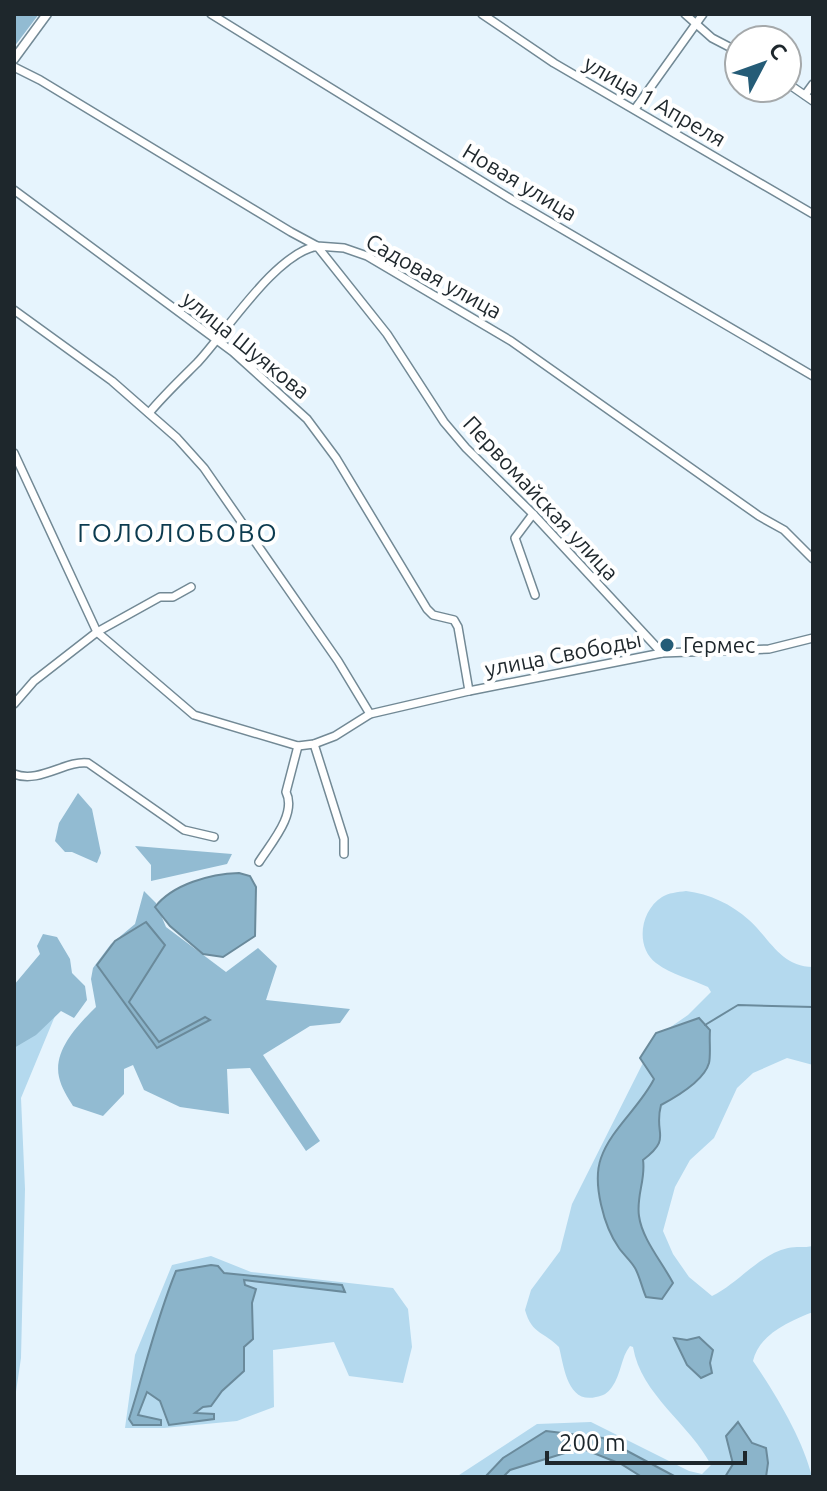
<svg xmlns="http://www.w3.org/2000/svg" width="827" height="1491" viewBox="0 0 827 1491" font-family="Ubuntu,sans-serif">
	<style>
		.green { fill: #b4d9ee }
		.forest { fill: #92bbd2 }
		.water { fill: #8bb4ca; stroke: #6a8a9b; stroke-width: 2 }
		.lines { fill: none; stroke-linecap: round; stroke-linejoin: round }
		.stream { stroke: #6a8a9b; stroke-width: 2 }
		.minor-casing { stroke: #728995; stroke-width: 10 }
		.tertiary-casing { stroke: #728995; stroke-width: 11 }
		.minor { stroke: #fff; stroke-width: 7 }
		.tertiary { stroke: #fff; stroke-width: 8 }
		.poi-dot { fill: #255c77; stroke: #fff; stroke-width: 3 }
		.labels { text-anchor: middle; stroke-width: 8; stroke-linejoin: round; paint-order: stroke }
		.street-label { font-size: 22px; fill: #1e272c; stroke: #fff }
		.poi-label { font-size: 22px; fill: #1e272c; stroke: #fff; text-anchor: start }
		.quarter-label { font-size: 26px; letter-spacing: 2px; fill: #0c3b4f; stroke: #fff }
	</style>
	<rect width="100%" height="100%" fill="#e6f4fd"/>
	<!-- green -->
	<g class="green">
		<path d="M686,891C710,894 731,904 749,920C770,939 781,967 813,967V1065L787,1058L753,1073L737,1088L714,1138L690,1160L675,1187L663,1231L673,1254L689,1277L712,1296C739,1283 758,1255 788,1248C796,1246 804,1248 813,1246V1312C790,1321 759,1334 753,1361C775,1393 803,1439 812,1477H456L537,1424L591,1422L689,1471L702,1474L711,1465C690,1424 641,1395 633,1347L630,1346C621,1357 621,1375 612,1387C608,1393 603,1396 596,1397C567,1404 564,1366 559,1347C545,1332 532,1335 525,1310L531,1290L560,1251L572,1204L656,1037L688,1015L711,992L708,987C691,979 672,975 656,963C635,947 640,911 662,897C668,893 678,892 686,891Z"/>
		<path d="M62,999L21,1098L25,1189L21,1358L14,1405V1005Z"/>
		<path d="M211,1256L251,1272L393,1288L408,1309L412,1347L403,1383L349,1376L334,1342L273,1350L274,1407L237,1421L164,1428H125L135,1355L172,1265Z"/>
	</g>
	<!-- forest -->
	<g class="forest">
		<path d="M14,14H39L14,47Z"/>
		<path d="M78,793L92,809L101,853L97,863L72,852H65L55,841L59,823Z"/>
		<path d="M135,846L232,854L227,864L151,881V865Z"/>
		<path d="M144,891L156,903L166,927L226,972L258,948L277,966L266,1000L350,1009L340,1023L310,1026L263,1055L320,1141L306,1151L250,1068L227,1069L229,1114L180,1107L144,1090L133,1065L124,1069V1094L103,1116L73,1106C68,1098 61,1087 59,1077C53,1050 78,1025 96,1007L91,979L93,968L111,944L135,924Z"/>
		<path d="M43,934L57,937L70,959L72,973L85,986L87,1000L74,1018L61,1011L36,1035L14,1048V985L40,954L37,946Z"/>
	</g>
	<!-- water -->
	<g class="water">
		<path d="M239,873L250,876L256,887L255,936L223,957L203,954L170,926L155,907C173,884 210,874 239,873Z"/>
		<path d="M146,922L165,945L129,1002L159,1042L205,1017L210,1020L157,1048L97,965L115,941Z"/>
		<path d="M699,1018L710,1030C709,1040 711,1054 709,1063C704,1081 676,1097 661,1105C653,1135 673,1137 643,1160C646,1179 636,1196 639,1216C642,1239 662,1262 673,1283L662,1299L646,1297C642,1288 640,1277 635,1268C631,1261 624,1255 619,1248C604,1227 592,1183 601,1158C611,1129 640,1107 654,1079L640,1058L656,1033Z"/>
		<path d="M211,1265L218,1266L224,1273L342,1285L345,1292L244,1280L245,1285L256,1289L252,1303L253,1339L244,1347V1371L222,1391L211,1406L203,1407L195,1413L214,1414V1419L169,1425L160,1401L147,1392L138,1415L161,1420V1425H133L129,1419C145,1369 156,1320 176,1271Z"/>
		<path d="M699,1337L713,1350L710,1363L712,1373L701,1378L687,1365L674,1338L687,1340Z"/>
		<path d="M738,1422L752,1443L766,1448L768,1463L766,1477H725L733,1464L726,1436Z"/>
		<path d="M546,1431L603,1438L676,1477H642L621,1464L581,1448L510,1470L503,1477H485L503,1458Z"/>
	</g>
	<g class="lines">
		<!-- stream -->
		<path class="stream" d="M705,1025L738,1005L813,1007"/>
		<!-- minor casing -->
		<g class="minor-casing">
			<g id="minor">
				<path d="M211,14L514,201L813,376"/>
				<path d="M482,14L554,63L813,214"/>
				<path d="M685,14L712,38L739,52"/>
				<path d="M14,67L40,80L291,232L317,246L344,248L367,256L511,341L759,516L784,530L813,559"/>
				<path d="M787,83L813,101"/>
				<path d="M805,95L813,84"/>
				<path d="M635,109L703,14"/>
				<path d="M14,190L233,352L307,419L336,458L427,609L433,615L454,620L458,627L469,691"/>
				<path d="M14,310L112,381L177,438L204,468L338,661L370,714"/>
				<path d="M149,413C164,395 181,379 197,363C227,331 275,254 317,246L387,334L444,422L466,448L533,514L662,653"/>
				<path d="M14,453L97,632L194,715L298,746L314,744L335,736L370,714L469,691L662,653L769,649L813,638"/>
				<path d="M533,514L515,538L535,595"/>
				<path d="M14,704L34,681L97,632L160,597H173L191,587"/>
				<path d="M314,744L344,839V854"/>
				<path d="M14,774C39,784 66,760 88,763L184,830L214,837"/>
				<path d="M259,862C271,843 297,814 286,792L298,746"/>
			</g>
		</g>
		<!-- tertiary casing -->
		<g class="tertiary-casing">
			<path id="tertiary" d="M14,59L47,14"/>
		</g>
		<!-- minor -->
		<use href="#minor" class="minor"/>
		<!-- tertiary -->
		<use href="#tertiary" class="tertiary"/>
	</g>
	<!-- markers -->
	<circle class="poi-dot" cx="667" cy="645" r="8"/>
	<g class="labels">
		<!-- street labels -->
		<g class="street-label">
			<text transform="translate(655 101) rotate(30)" y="8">улица 1 Апреля</text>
			<text transform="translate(520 182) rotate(31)" y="8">Новая улица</text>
			<text transform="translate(434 276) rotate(29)" y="8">Садовая улица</text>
			<text transform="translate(246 345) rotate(39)" y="8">улица Шуякова</text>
			<text transform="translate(541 498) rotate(47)" y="8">Первомайская улица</text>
			<text transform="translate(563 654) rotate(-11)" y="8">улица Свободы</text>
		</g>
		<!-- poi labels -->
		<g class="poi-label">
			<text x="683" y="653">Гермес</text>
		</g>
		<!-- quarter labels -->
		<g class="quarter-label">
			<text x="178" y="542">ГОЛОЛОБОВО</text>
		</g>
	</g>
	<!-- border -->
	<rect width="827" height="1491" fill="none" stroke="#1e272c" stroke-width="32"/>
	<!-- north arrow -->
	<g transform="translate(763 64) rotate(49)"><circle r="38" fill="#ffffff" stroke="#a5a9ab" stroke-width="2"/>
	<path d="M0-6L14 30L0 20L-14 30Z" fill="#255c77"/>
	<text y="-12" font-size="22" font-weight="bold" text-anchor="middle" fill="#1e272c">С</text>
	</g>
	<!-- scale -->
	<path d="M547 1451v12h198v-12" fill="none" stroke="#1e272c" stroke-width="4"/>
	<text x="559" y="1451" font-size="24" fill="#1e272c" stroke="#ffffff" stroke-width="6" paint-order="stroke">200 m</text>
</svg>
